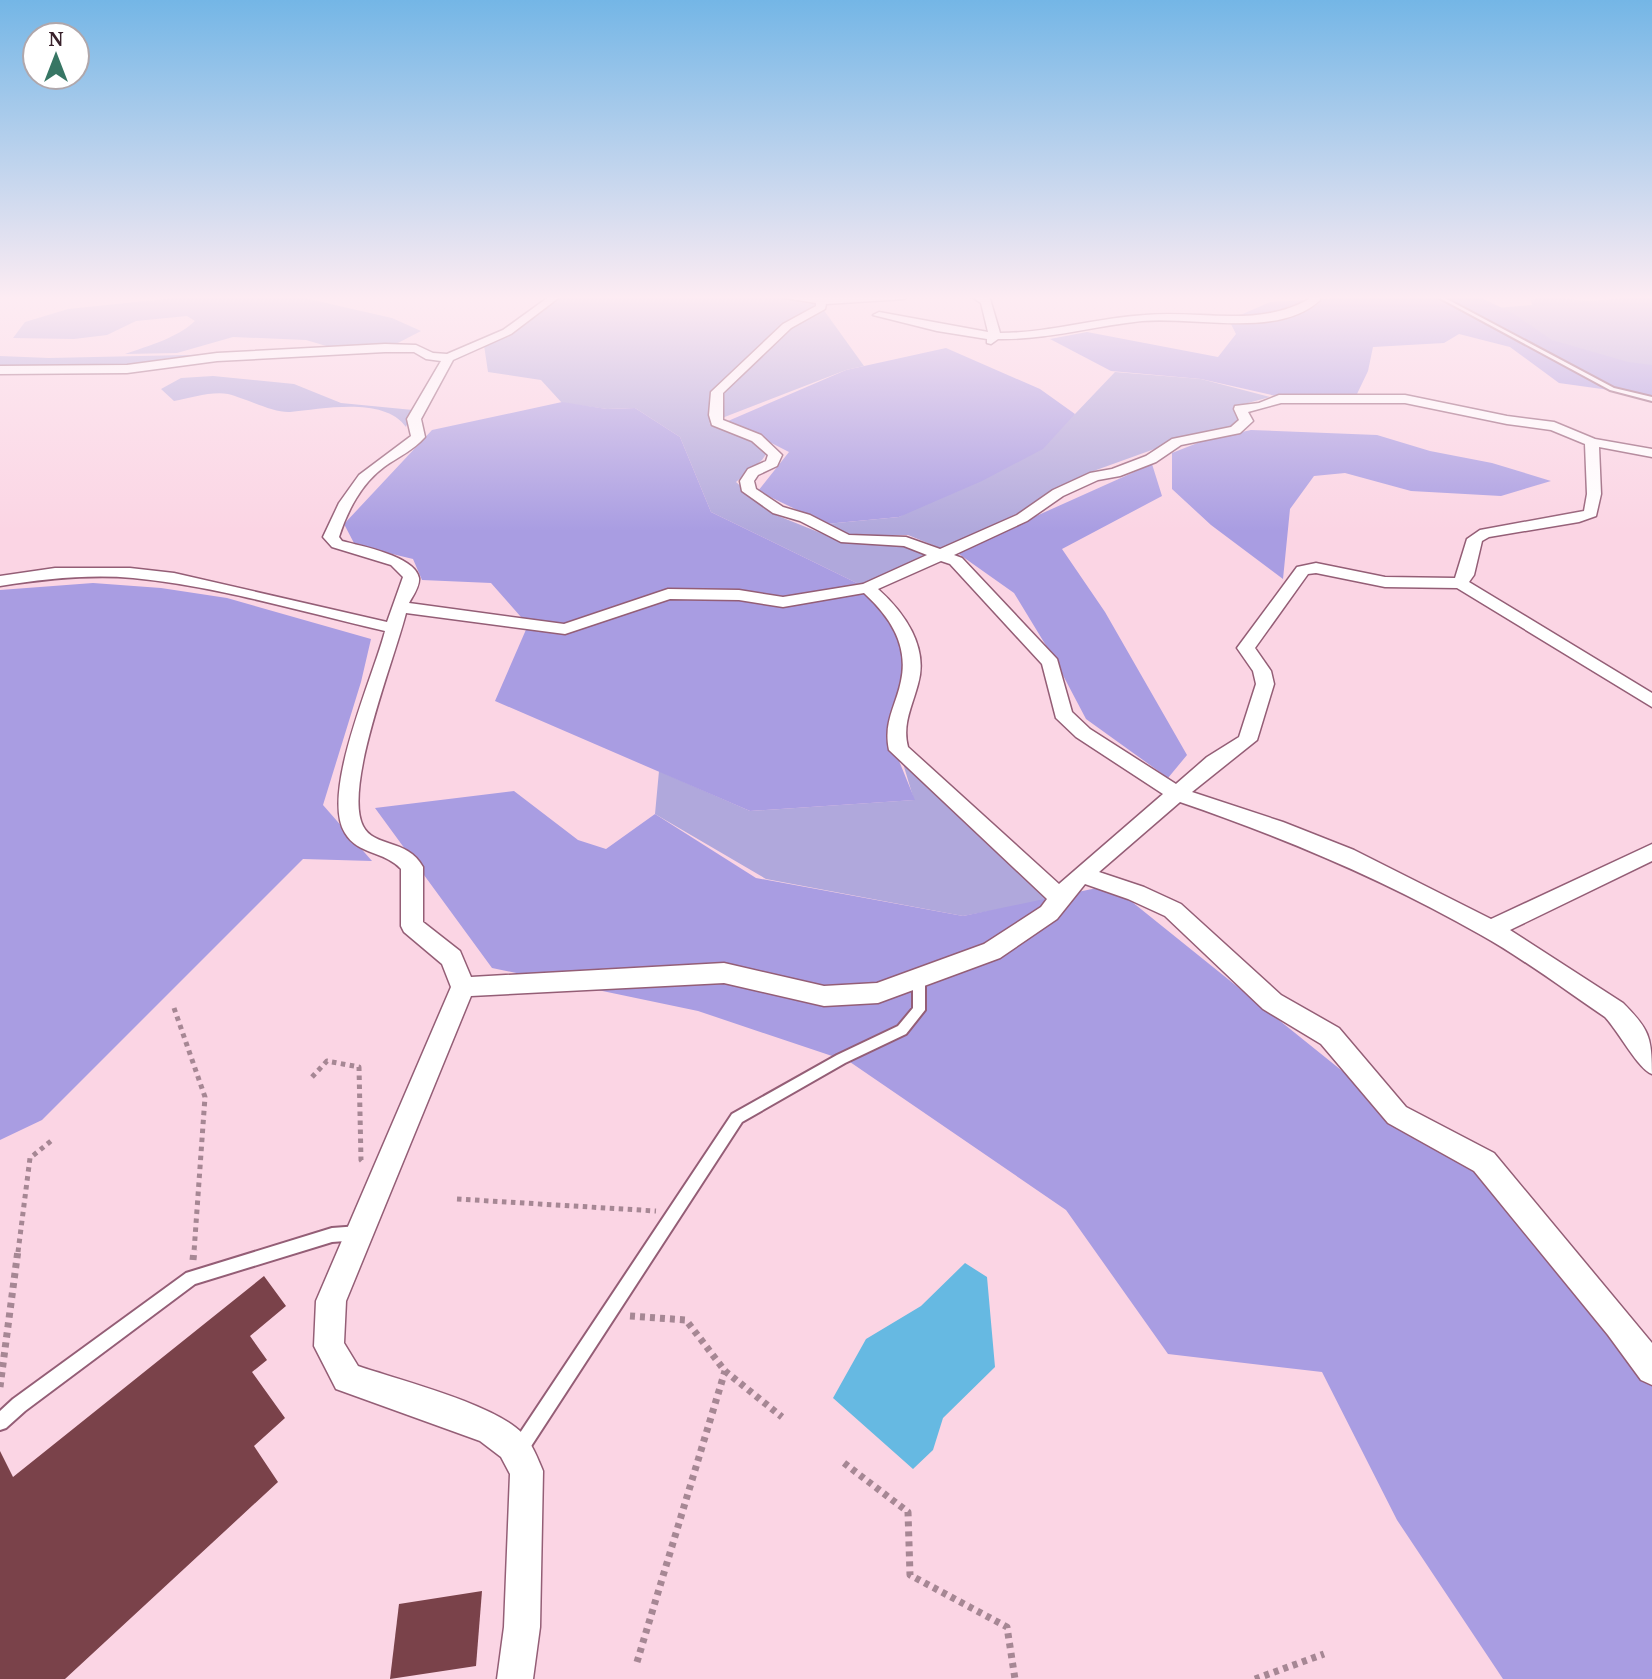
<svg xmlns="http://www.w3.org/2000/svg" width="1652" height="1679" viewBox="0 0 1652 1679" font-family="'Noto Serif',serif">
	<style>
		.green { fill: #b0a8dc }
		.forest { fill: #a99de2 }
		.water { fill: #66b9e2 }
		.building { fill: #7a424a }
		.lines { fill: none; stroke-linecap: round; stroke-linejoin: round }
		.lane-casing { stroke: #945e76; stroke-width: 4 }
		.street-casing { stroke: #945e76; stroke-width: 3 }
		.path-far1 { stroke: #a68794; stroke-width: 5; stroke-dasharray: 4.5 4.5; stroke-linecap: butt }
		.path { stroke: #a68794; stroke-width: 7; stroke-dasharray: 5 5; stroke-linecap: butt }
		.lane { fill: #fff; fill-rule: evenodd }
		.street { fill: #fff; fill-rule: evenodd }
	</style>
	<rect width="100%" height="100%" fill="#fbd5e4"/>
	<!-- green -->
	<g class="green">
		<path d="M194,296L304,298L392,318L421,331L394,345L340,350L306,340L233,337L177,353L125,354C148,346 177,338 195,321L187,316L136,321L107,335L74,339L13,338L25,322L68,309Z"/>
		<path d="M560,296H778L818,302L864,366L846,370L709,423L769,450L762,460L736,482L771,513L843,542L904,544L928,554L867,588L711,512L680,437L635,408L607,409L562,403L541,380L488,372L484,345L512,335Z"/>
		<path d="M1544,296L1587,301L1652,296V382L1628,376L1485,309L1532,305L1531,300Z"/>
		<path d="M231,354L123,366L0,367V356L49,358Z"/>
		<path d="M1115,372L1201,379L1270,397L1233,407L1239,420L1231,426L1185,438L1088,473L1013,516L940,548L908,535L850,536L826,524L899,517L1075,414Z"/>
		<path d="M213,376L294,384L341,403L413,410L406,427C384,396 323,409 290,412C273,413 245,398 228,394C212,391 190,398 174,401L161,389L181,378Z"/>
		<path d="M899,750L1060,898L963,916L766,879L655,814L659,771L750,811L914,800Z"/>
	</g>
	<!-- forest -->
	<g class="forest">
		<path d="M1376,296H1478L1514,314L1552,340L1628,362L1652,365V396L1559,383L1510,347L1459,334L1444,343L1373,347L1368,371L1357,394L1276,396L1201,379L1111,371L1050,339L1087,332L1218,357L1236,334L1229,320L1270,302Z"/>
		<path d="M946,348L1040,389L1075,414L1043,449L982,481L899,517L826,524L758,491L789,452L728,421L846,370Z"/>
		<path d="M562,402L607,409L635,408L680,437L711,512L867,588L907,646L895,751L915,800L750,811L495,701L528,625L491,583L422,580L413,559L355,545L344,524L432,430Z"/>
		<path d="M1251,430L1377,435L1430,451L1492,463L1551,481L1501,496L1411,491L1345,473L1314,476L1290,509L1283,579L1211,525L1172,489V453L1205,440Z"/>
		<path d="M1152,464L1162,496L1062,549L1105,612L1187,755L1168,778L1086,719L1056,662L1014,593L956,552Z"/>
		<path d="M93,583L161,588L227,598L371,639L361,682L323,805L372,861L303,859L42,1120L0,1140V590Z"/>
		<path d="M514,791L578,840L606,849L655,814L756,878L963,916L1111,885L1397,1115L1497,1178L1652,1381V1679H1503L1397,1520L1322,1372L1168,1354L1066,1210L850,1062L698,1011L492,968L375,808Z"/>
	</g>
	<!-- water -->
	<path class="water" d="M965,1263L987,1277L995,1367L943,1418L933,1450L913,1469L833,1398L866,1339L921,1306Z"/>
	<!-- building -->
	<g class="building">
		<path d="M264,1276L286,1306L250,1336L267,1360L252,1372L285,1418L254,1446L278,1482L65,1679H0V1451L13,1477Z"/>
		<path d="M482,1591L476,1666L390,1679L399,1604Z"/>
	</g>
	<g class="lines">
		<!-- lane casing -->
		<g class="lane-casing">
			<g id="lane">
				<path d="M1436,296H1441L1614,388L1652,397V401L1610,390Z"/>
				<path d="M919,973L923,975L925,978V1010L906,1034L845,1063L742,1122L526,1454L520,1456L514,1454L512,1448L514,1442L732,1114L837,1055L898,1026L913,1008V978L915,975Z"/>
				<path d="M359,1226L364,1228L366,1233L364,1238L359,1240L332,1242L195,1284L25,1411L6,1428L0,1430V1411L13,1399L186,1273L332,1228Z"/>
			</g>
		</g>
		<!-- street casing -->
		<g class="street-casing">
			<g id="street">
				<path d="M550,296H561L511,334L453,360L421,419L425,437C414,450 398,457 384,467C362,483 347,511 339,537L342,541C361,546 415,556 419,578C420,586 413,596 409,603L564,624L668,589L739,590L783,597L863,584L927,555L904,546L841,542L800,521L773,513L742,491L740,481L748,469L766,461L768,455L752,441L712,425L709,415L711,392L783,324L816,306V303L785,298L784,296L821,298L909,296L904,299L826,304L825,309L791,328L723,393V420L761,435L782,455L777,466L758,475L754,481L756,489L783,507L810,515L849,535L906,537L940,549L1017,515L1053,490L1090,473L1112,469L1146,456L1172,439L1231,427L1239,420L1234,409L1235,406L1259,403L1279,395H1405L1507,416L1554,422L1595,439L1652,449V457L1599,447L1601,494L1596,516L1579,522L1489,537L1482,541L1474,575L1469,582L1652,693V707L1457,588L1385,587L1316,573L1308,574L1255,648L1271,671L1274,684L1257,740L1192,792L1283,822L1354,850L1491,919L1652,844V861L1510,930L1623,1003C1649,1029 1652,1037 1652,1074C1638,1069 1619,1032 1605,1017C1565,990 1524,959 1481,935C1385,880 1285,838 1180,802L1099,872L1144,887L1181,904L1281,995L1339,1028L1406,1107L1494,1153L1652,1343V1385L1641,1380L1608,1335L1474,1171L1388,1123L1321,1044L1263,1009L1165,916L1128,899L1085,884L1057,919L1000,958L878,1003L824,1006L724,983L471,996L346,1301L344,1343L358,1366C399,1380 494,1404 522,1433C532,1443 538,1459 543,1471L540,1627L533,1679H497L504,1627L510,1474L501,1457L480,1441L336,1389L314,1346L316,1301L451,987L442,964L404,932L401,926V869C385,851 358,855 345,833C320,793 374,675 385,631C302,612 218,586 133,578C89,574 44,579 0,586V576L55,568H130L174,573L387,622L403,577L391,565L332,547L323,537L339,503L359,475L411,436L407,419L441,361L426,359L414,352H385L217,361L127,373L0,374V366L127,365L217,353L385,344L416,345L433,353L447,354L503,330ZM1281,403H1405L1507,424L1551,430L1585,444L1587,494L1584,511L1480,530L1467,539L1455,578L1385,577L1316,563L1297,567L1237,648L1253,671L1256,684L1239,737L1207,757L1176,784L1090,729L1072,712L1057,659L962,558L954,555L1027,521L1063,496L1098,480L1120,476L1156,462L1181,445L1240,433L1253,421L1248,412ZM941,561L950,564L1042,664L1056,718L1076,737L1163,794L1059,884L908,747C902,724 912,707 918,684C929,647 904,612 878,589ZM864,593C889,616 909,644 901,681C896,706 883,722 889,750L1047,899L1041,907L984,944L877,983L824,986L724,963L471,977L460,951L423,922V867C407,838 374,848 363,826C343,787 395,658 406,613L565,634L670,599L739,600L783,607Z"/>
				<path d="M970,296H983L990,299L1000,333C1049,333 1096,318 1145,315C1200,310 1259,328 1309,299V296H1319L1320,300C1279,339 1195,316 1142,321C1094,326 1047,340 998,339L991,344L987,343V339L937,331L873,315L879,312L988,332L981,303Z"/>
			</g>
		</g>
		<!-- path-far1 -->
		<g class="path-far1">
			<path d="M174,1008L205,1097L194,1252"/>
			<path d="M312,1077L327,1061L359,1067L361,1160L364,1163"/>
			<path d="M457,1199L656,1211"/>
			<path d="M18,1252L30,1158L51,1141"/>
		</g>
		<!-- path -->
		<g class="path">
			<path d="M193,1260L194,1250"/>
			<path d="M630,1316L686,1320L725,1371L782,1417"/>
			<path d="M0,1387L18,1250"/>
			<path d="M844,1463L908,1512L910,1575L1007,1627L1015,1679"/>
			<path d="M637,1662L725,1371"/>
			<path d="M1255,1679L1324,1654"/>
		</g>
		<!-- lane -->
		<use href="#lane" class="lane"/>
		<!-- street -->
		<use href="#street" class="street"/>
	</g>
	<!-- sky -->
	<linearGradient id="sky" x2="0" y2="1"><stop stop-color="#74b6e6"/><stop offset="0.56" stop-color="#fdecf3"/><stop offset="1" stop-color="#fdecf3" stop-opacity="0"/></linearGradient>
	<rect width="1652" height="531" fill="url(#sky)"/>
	<!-- north arrow -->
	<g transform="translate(56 56)"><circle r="33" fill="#ffffff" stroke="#b0a7ab" stroke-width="2"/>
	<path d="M0-5L12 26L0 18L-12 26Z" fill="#377664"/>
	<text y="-10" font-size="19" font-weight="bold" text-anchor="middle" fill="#39222c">N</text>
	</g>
</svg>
